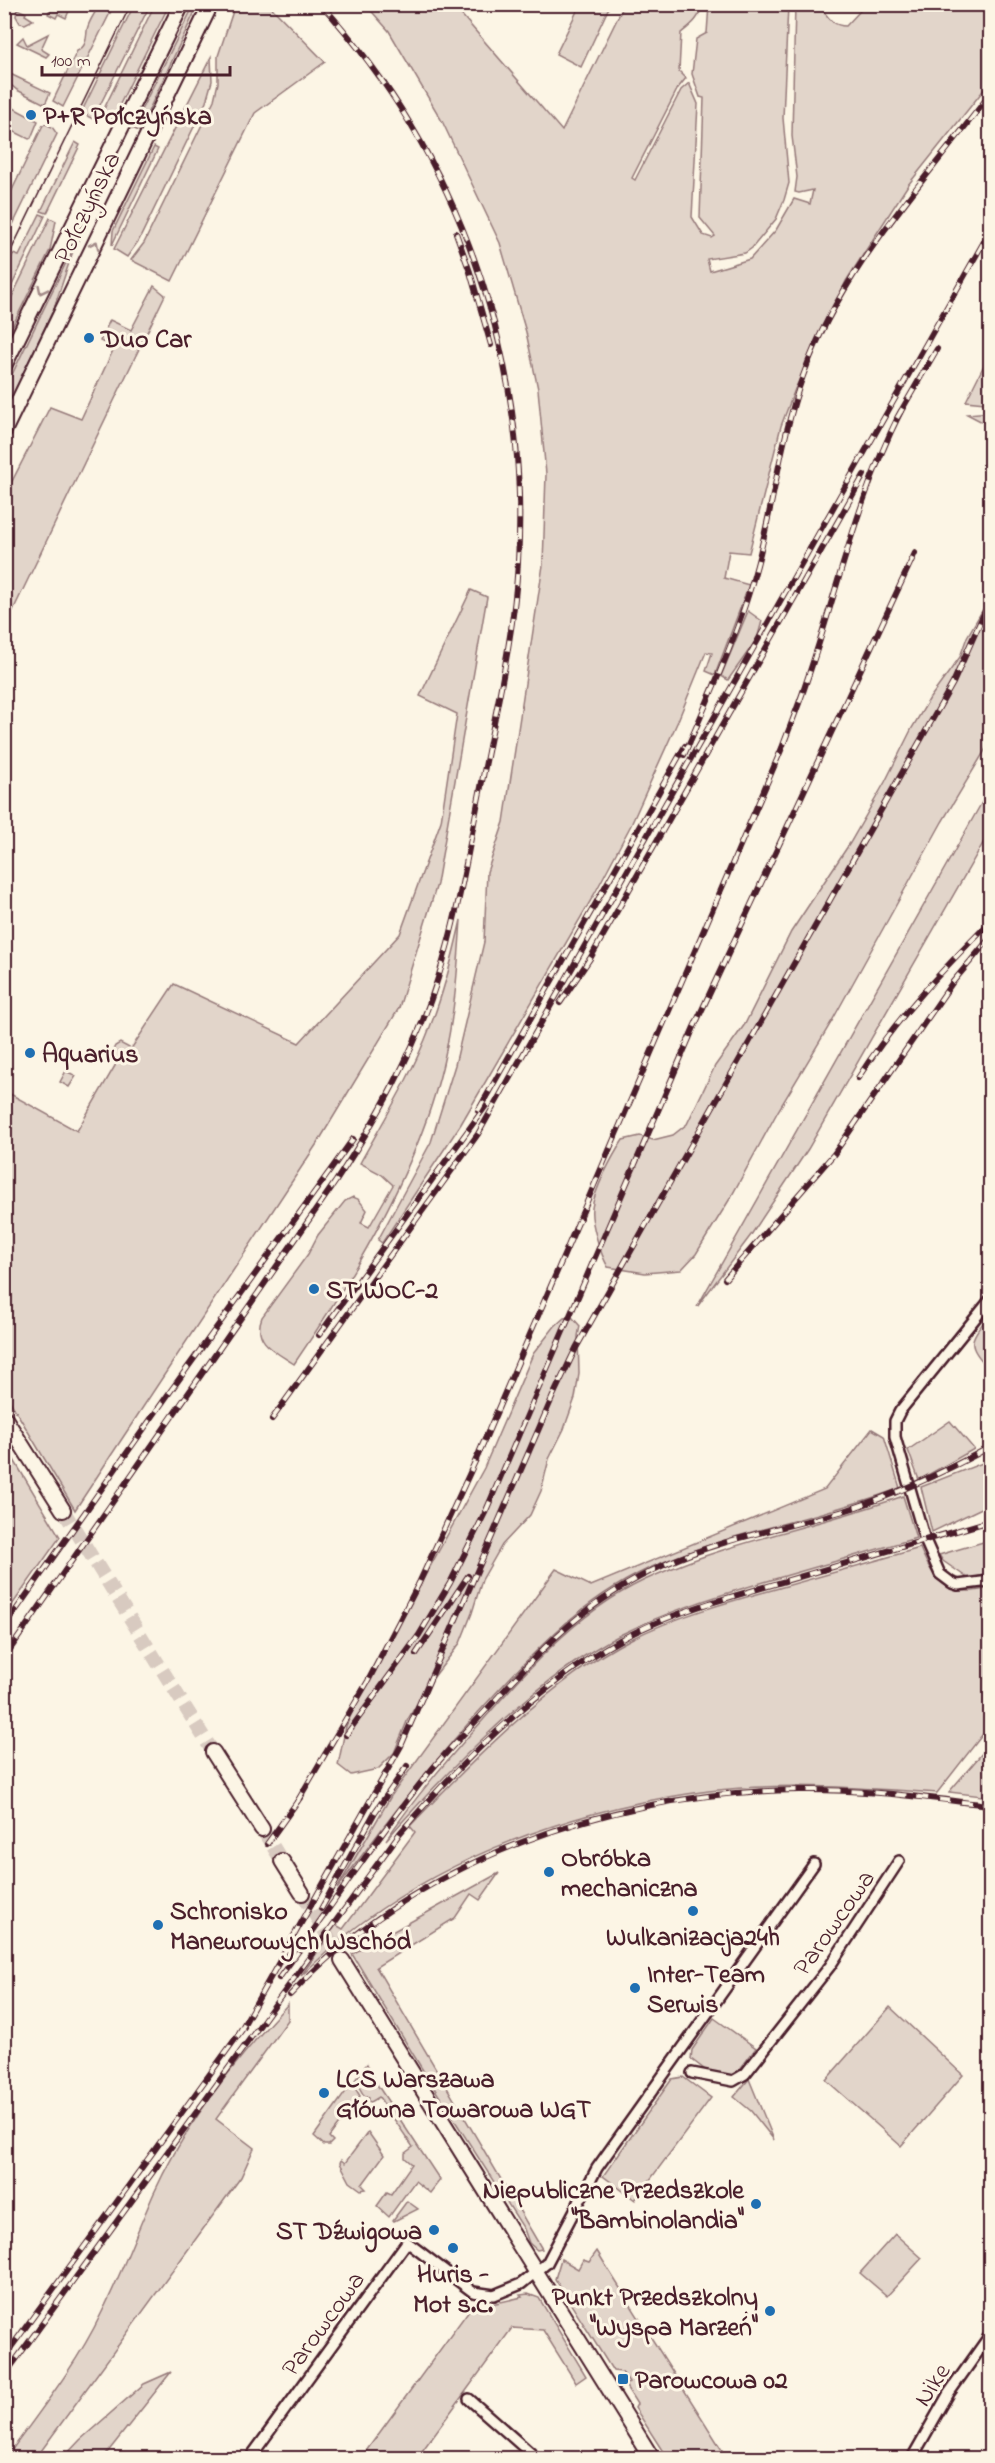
<svg xmlns="http://www.w3.org/2000/svg" width="995" height="2463" viewBox="0 0 995 2463" font-family="'Indie Flower',sans-serif">
	<style>
		.green { fill: #e2d5ca; stroke: #967a7a; stroke-width: 1.5 }
		.lines { fill: none; stroke-linecap: round; stroke-linejoin: round }
		.secondary-tunnel { stroke: #d8cac0; stroke-width: 14; stroke-dasharray: 14 7; stroke-linecap: butt }
		.minor-casing { stroke: #4a1f2b; stroke-width: 14 }
		.secondary-casing { stroke: #4a1f2b; stroke-width: 18 }
		.minor { stroke: #fcf5e5; stroke-width: 9 }
		.secondary { stroke: #fcf5e5; stroke-width: 14 }
		.tram { stroke: #4a1f2b; stroke-width: 1.5 }
		.rail-casing { stroke: #4a1f2b; stroke-width: 6 }
		.rail { stroke: #fcf5e5; stroke-width: 4; stroke-dasharray: 11; stroke-linecap: butt }
		.oneway { stroke: #a38a88 }
		.poi-dot { fill: #1f6fb2; stroke: #fcf5e5; stroke-width: 2 }
		.labels { text-anchor: middle; stroke-width: 6; stroke-linejoin: round; paint-order: stroke }
		.poi-label { font-size: 26px; font-weight: bold; fill: #4a1f2b; stroke: #fcf5e5; text-anchor: start }
		.street-label { font-size: 26px; fill: #4a1f2b; stroke: #fcf5e5 }
	</style>
	<rect width="100%" height="100%" fill="#fcf5e5"/>
	<filter id="ink" filterUnits="userSpaceOnUse"><feTurbulence type="fractalNoise" baseFrequency=".0167" numOctaves="2"/><feDisplacementMap in="SourceGraphic" scale="12" xChannelSelector="R" yChannelSelector="G"/><feConvolveMatrix kernelMatrix="1 2 1 2 8 2 1 2 1" color-interpolation-filters="sRGB"/></filter>
	<g filter="url(#ink)">
		<!-- green -->
		<g class="green">
			<path d="M155,4L169,5L113,118L102,113Z"/>
			<path d="M52,5L69,11L66,18L58,14L56,18L48,14Z"/>
			<path d="M99,5H114L63,107L53,101L77,51C86,47 86,40 87,31C87,23 96,12 99,5Z"/>
			<path d="M134,5H150L93,119L81,113Z"/>
			<path d="M194,5H198L139,131L132,128Z"/>
			<path d="M235,5H269L325,62L255,113L172,281L131,260L144,243L214,100L218,83V56Z"/>
			<path d="M366,5H453L562,131L624,5H701C701,18 691,25 681,33L679,71L686,78L678,88L632,178L635,180L681,90L689,83L698,104L692,217L703,235L712,238L715,236L700,218L704,98L700,97L692,74L696,39L707,33L709,5H788L783,118L789,183L784,200L776,219L752,248L745,253L707,259L710,271L750,259L776,230L794,199L810,204L813,190L799,193L795,192L797,177L792,136L795,5H819C827,15 831,26 846,26L860,11L861,5H990V82L908,185L846,281L795,389L781,426L749,553L729,551L724,578L749,585L715,675L706,671L712,653L706,652L677,723L631,825L595,893L461,1124L382,1243L378,1240L431,1142L455,1065L484,942L487,872L504,822L543,565L546,474L538,389L526,332L500,243L442,121L389,31Z"/>
			<path d="M580,5H610L581,67L556,54Z"/>
			<path d="M17,9L26,13L25,15L33,20L25,24L20,23L16,16Z"/>
			<path d="M48,34L41,49L49,54L46,57L17,43L23,37L27,45Z"/>
			<path d="M211,57L212,81L206,102L139,240L127,257L114,249Z"/>
			<path d="M4,71L50,93L45,104L17,90L5,80Z"/>
			<path d="M8,105L38,121L31,138L29,139L5,127V108Z"/>
			<path d="M46,124L52,127L57,134L5,241V205L43,125Z"/>
			<path d="M75,142L80,145L47,213L41,211Z"/>
			<path d="M154,147L158,149L112,245L113,231Z"/>
			<path d="M118,155L116,163L73,251L54,308L5,412V389Z"/>
			<path d="M40,214L45,216L5,300V272L13,254L19,256Z"/>
			<path d="M50,218L56,221L50,250L5,341V311Z"/>
			<path d="M154,286L165,295L5,627V495L50,407L81,419L114,348L100,341L110,320L131,330Z"/>
			<path d="M990,353V400L985,403L966,401Z"/>
			<path d="M990,412V426L967,414Z"/>
			<path d="M471,590L487,597L437,884L399,1008L320,1139L75,1510L5,1393V1091L77,1131L119,1059L111,1054L115,1046L120,1043L131,1049L174,984L299,1043L400,934L441,821L457,714L420,696Z"/>
			<path d="M990,597V742L942,822L832,1021L778,1111L731,1197L696,1254L681,1270L645,1273L608,1267C601,1255 590,1222 592,1208C594,1190 613,1155 623,1140L640,1136L653,1140L673,1135L687,1124L715,1066L745,1024L791,932L850,843L885,782L912,728L930,698L960,657L967,637Z"/>
			<path d="M748,611L762,621L757,639L728,680L721,676Z"/>
			<path d="M990,788V831L808,1149L751,1235L697,1307Z"/>
			<path d="M461,920C458,965 455,1011 445,1055C423,1161 355,1275 294,1364C276,1352 252,1342 262,1317L308,1254L318,1235L345,1201L353,1197L358,1199L367,1210L361,1223L369,1227L393,1185L381,1174L360,1163C385,1118 412,1075 430,1027C444,992 453,956 461,920Z"/>
			<path d="M66,1071L76,1076L69,1087L60,1082Z"/>
			<path d="M990,1314V1370C966,1343 968,1342 990,1314Z"/>
			<path d="M572,1317L580,1326L578,1336L579,1374L575,1398L564,1429L549,1459L541,1491L530,1515L502,1545L482,1580L472,1613L460,1643L430,1682L408,1719L394,1753L378,1769L351,1775L338,1765L346,1726L361,1693L484,1468L533,1354L555,1326L564,1318Z"/>
			<path d="M950,1421L974,1449L919,1480L908,1450Z"/>
			<path d="M872,1429L884,1436L900,1488C822,1518 738,1530 661,1563C590,1593 546,1639 495,1694C437,1756 387,1821 337,1889L391,1796L556,1569L591,1586L825,1489Z"/>
			<path d="M5,1445L60,1537L5,1615H4Z"/>
			<path d="M990,1460V1504L932,1532L921,1487Z"/>
			<path d="M903,1496L916,1538C867,1552 819,1566 771,1580C720,1595 670,1610 622,1634C537,1677 449,1769 386,1840C415,1797 449,1758 483,1720C533,1663 584,1605 656,1575C735,1540 821,1526 903,1496Z"/>
			<path d="M990,1540V1573L969,1579L943,1561L939,1555Z"/>
			<path d="M920,1548C935,1585 950,1598 990,1588V1725L937,1793C861,1788 785,1782 709,1791C588,1806 462,1849 363,1922C341,1938 321,1957 301,1976L336,1925L343,1929L415,1832L410,1826C471,1762 551,1680 631,1639C675,1617 724,1603 772,1590C821,1576 871,1562 920,1548Z"/>
			<path d="M990,1744V1797L949,1792Z"/>
			<path d="M499,1873L480,1900L471,1894L455,1918L376,1967L542,2249L537,2250L529,2243L524,2229L427,2077L352,1954Z"/>
			<path d="M288,2004V2020L216,2119L254,2148L241,2177L36,2458H6C39,2412 76,2366 101,2314C121,2275 136,2233 154,2193C186,2123 235,2060 288,2004Z"/>
			<path d="M890,2007L963,2075L901,2146L826,2080Z"/>
			<path d="M714,2018L756,2048L734,2077L708,2072L691,2059L692,2050Z"/>
			<path d="M367,2064L378,2086L440,2180L430,2193L415,2181L389,2217L377,2206L387,2192L391,2194L412,2164L405,2158V2153L413,2147L379,2097L371,2102L368,2101L369,2098L363,2094L355,2080Z"/>
			<path d="M683,2077L711,2098L635,2200L603,2176L672,2079Z"/>
			<path d="M749,2079L774,2140L751,2111L734,2097Z"/>
			<path d="M352,2083L360,2096L329,2137L333,2141L329,2145H324L314,2136Z"/>
			<path d="M368,2132L384,2155L362,2185L366,2189L361,2190L350,2182L340,2163L341,2160L345,2163Z"/>
			<path d="M407,2201L418,2209L394,2221L393,2220Z"/>
			<path d="M895,2234L922,2258L887,2296L860,2273Z"/>
			<path d="M597,2251L608,2269L727,2458H667L635,2408L637,2404L625,2385L629,2382L622,2372L613,2371L555,2279L561,2259L578,2269L583,2260L589,2262Z"/>
			<path d="M528,2294L539,2298L586,2376L576,2383L543,2330L512,2328L417,2458H361L472,2306L479,2307L522,2297L520,2295Z"/>
			<path d="M171,2372L103,2458H63L80,2440L144,2384Z"/>
		</g>
		<g class="lines">
			<!-- secondary-tunnel -->
			<g class="secondary-tunnel">
				<path d="M63,1510L213,1752"/>
				<path d="M262,1829L282,1861"/>
				<path d="M302,1893L342,1960"/>
			</g>
			<!-- minor casing -->
			<g class="minor-casing">
				<g id="minor">
					<path d="M990,1300L900,1411L895,1421V1437L925,1540L940,1574L952,1583L958,1585L990,1581"/>
					<path d="M692,2073L733,2081L745,2074L830,1966L899,1861"/>
					<path d="M469,2399L536,2458"/>
					<path d="M250,2458L407,2242L473,2292L494,2295L521,2284L547,2263L597,2168L814,1864"/>
					<path d="M912,2458L949,2393L990,2335"/>
				</g>
			</g>
			<!-- secondary casing -->
			<g class="secondary-casing">
				<g id="secondary">
					<path d="M4,366L182,4"/>
					<path d="M4,431L211,4"/>
					<path d="M4,1417L63,1510"/>
					<path d="M213,1752L262,1829"/>
					<path d="M282,1861L302,1893"/>
					<path d="M342,1960L652,2458"/>
				</g>
			</g>
			<!-- minor -->
			<use href="#minor" class="minor"/>
			<!-- secondary -->
			<use href="#secondary" class="secondary"/>
			<!-- tram -->
			<path class="tram" d="M4,265L131,4"/>
			<!-- rail casing -->
			<g class="rail-casing">
				<g id="rail">
					<path d="M456,233L470,272L491,345"/>
					<path d="M897,418L937,349"/>
					<path d="M684,755C711,693 740,630 757,565C774,502 781,437 803,376C842,267 922,185 990,94"/>
					<path d="M560,1003L591,957L864,475"/>
					<path d="M858,1078C895,1020 942,970 990,922"/>
					<path d="M478,1111L685,746"/>
					<path d="M725,1279L834,1154L952,983L990,938"/>
					<path d="M319,1335L485,1107"/>
					<path d="M272,1419L478,1134L990,231"/>
					<path d="M4,1627L172,1389L353,1139"/>
					<path d="M416,1654L468,1576"/>
					<path d="M4,1658L336,1181C378,1117 415,1052 438,978C458,916 468,851 481,787C495,713 514,638 518,562C530,358 459,156 321,4"/>
					<path d="M346,1735L419,1635L450,1583L485,1513L694,1027L915,553"/>
					<path d="M297,1802L368,1681L419,1583L479,1453L782,748C790,726 799,705 806,683C838,590 856,500 901,411"/>
					<path d="M267,1844L302,1795"/>
					<path d="M321,1909L375,1812L407,1766"/>
					<path d="M279,1978C327,1913 372,1844 423,1780C443,1755 466,1732 488,1708C546,1644 585,1601 666,1564C723,1538 787,1528 847,1510C898,1494 944,1472 990,1447"/>
					<path d="M290,1995C419,1857 614,1792 800,1790C864,1789 927,1798 990,1805"/>
					<path d="M239,2033L401,1746L553,1396L576,1348L953,683L990,600"/>
					<path d="M4,2357L244,2027"/>
					<path d="M4,2376L400,1833C461,1762 537,1685 620,1640C649,1624 679,1613 710,1603L990,1521"/>
				</g>
			</g>
			<!-- rail -->
			<use href="#rail" class="rail"/>
		</g>
		<!-- one-way arrows -->
		<defs><path id="oneway-chevron" d="M-2-3.5L2.5 0L-2 3.5" fill="none" stroke-width="1.6" stroke-linecap="round" stroke-linejoin="round" transform="scale(1.5)"/></defs>
		<g class="oneway">
			<use href="#oneway-chevron" transform="translate(95 245) rotate(-64)"/>
			<use href="#oneway-chevron" transform="translate(42 290) rotate(116)"/>
		</g>
	</g>
	<!-- markers -->
	<g class="poi-dot">
		<circle cx="31" cy="115" r="6"/>
		<circle cx="89" cy="338" r="6"/>
		<circle cx="30" cy="1053" r="6"/>
		<circle cx="314" cy="1289" r="6"/>
		<circle cx="549" cy="1872" r="6"/>
		<circle cx="693" cy="1911" r="6"/>
		<circle cx="158" cy="1925" r="6"/>
		<circle cx="635" cy="1988" r="6"/>
		<circle cx="324" cy="2093" r="6"/>
		<circle cx="756" cy="2204" r="6"/>
		<circle cx="434" cy="2230" r="6"/>
		<circle cx="453" cy="2248" r="6"/>
		<circle cx="770" cy="2311" r="6"/>
		<rect x="617" y="2373" width="12" height="12" rx="3"/>
	</g>
	<g class="labels">
		<!-- poi labels -->
		<g class="poi-label">
			<text x="43" y="124">P+R Połczyńska</text>
			<text x="101" y="347">Duo Car</text>
			<text x="42" y="1062">Aquarius</text>
			<text x="326" y="1298">ST WOC-2</text>
			<text x="561" y="1866">Obróbka<tspan x="561" dy="30">mechaniczna</tspan></text>
			<text x="170" y="1919">Schronisko<tspan x="170" dy="30">Manewrowych Wschód</tspan></text>
			<text x="693" y="1945" text-anchor="middle">Wulkanizacja24h</text>
			<text x="647" y="1982">Inter-Team<tspan x="647" dy="30">Serwis</tspan></text>
			<text x="336" y="2087">LCS Warszawa<tspan x="336" dy="30">Główna Towarowa WGT</tspan></text>
			<text x="744" y="2198" text-anchor="end">Niepubliczne Przedszkole<tspan x="744" dy="30">"Bambinolandia"</tspan></text>
			<text x="422" y="2239" text-anchor="end">ST Dźwigowa</text>
			<text x="453" y="2282" text-anchor="middle">Huris -<tspan x="453" dy="30">Mot s.c.</tspan></text>
			<text x="758" y="2305" text-anchor="end">Punkt Przedszkolny<tspan x="758" dy="30">"Wyspa Marzeń"</tspan></text>
			<text x="635" y="2388">Parowcowa 02</text>
		</g>
		<!-- street labels -->
		<g class="street-label">
			<text transform="translate(86 207) rotate(-64)" y="9">Połczyńska</text>
			<text transform="translate(833 1922) rotate(-55)" y="9">Parowcowa</text>
			<text transform="translate(322 2323) rotate(-54)" y="9">Parowcowa</text>
			<text transform="translate(931 2384) rotate(-57)" y="9">Nike</text>
		</g>
	</g>
	<!-- margin -->
	<rect width="995" height="2463" fill="none" stroke="#fcf5e5" stroke-width="24"/>
	<rect x="12" y="12" width="971" height="2439" fill="none" stroke="#4a1f2b" stroke-width="2" filter="url(#ink)"/>
	<!-- scale -->
	<path d="M42 66v9h188v-9" fill="none" stroke="#4a1f2b" stroke-width="3"/>
	<text x="51" y="66" font-size="18" fill="#4a1f2b" stroke="#fcf5e5" stroke-width="4.5" paint-order="stroke">100 m</text>
</svg>
